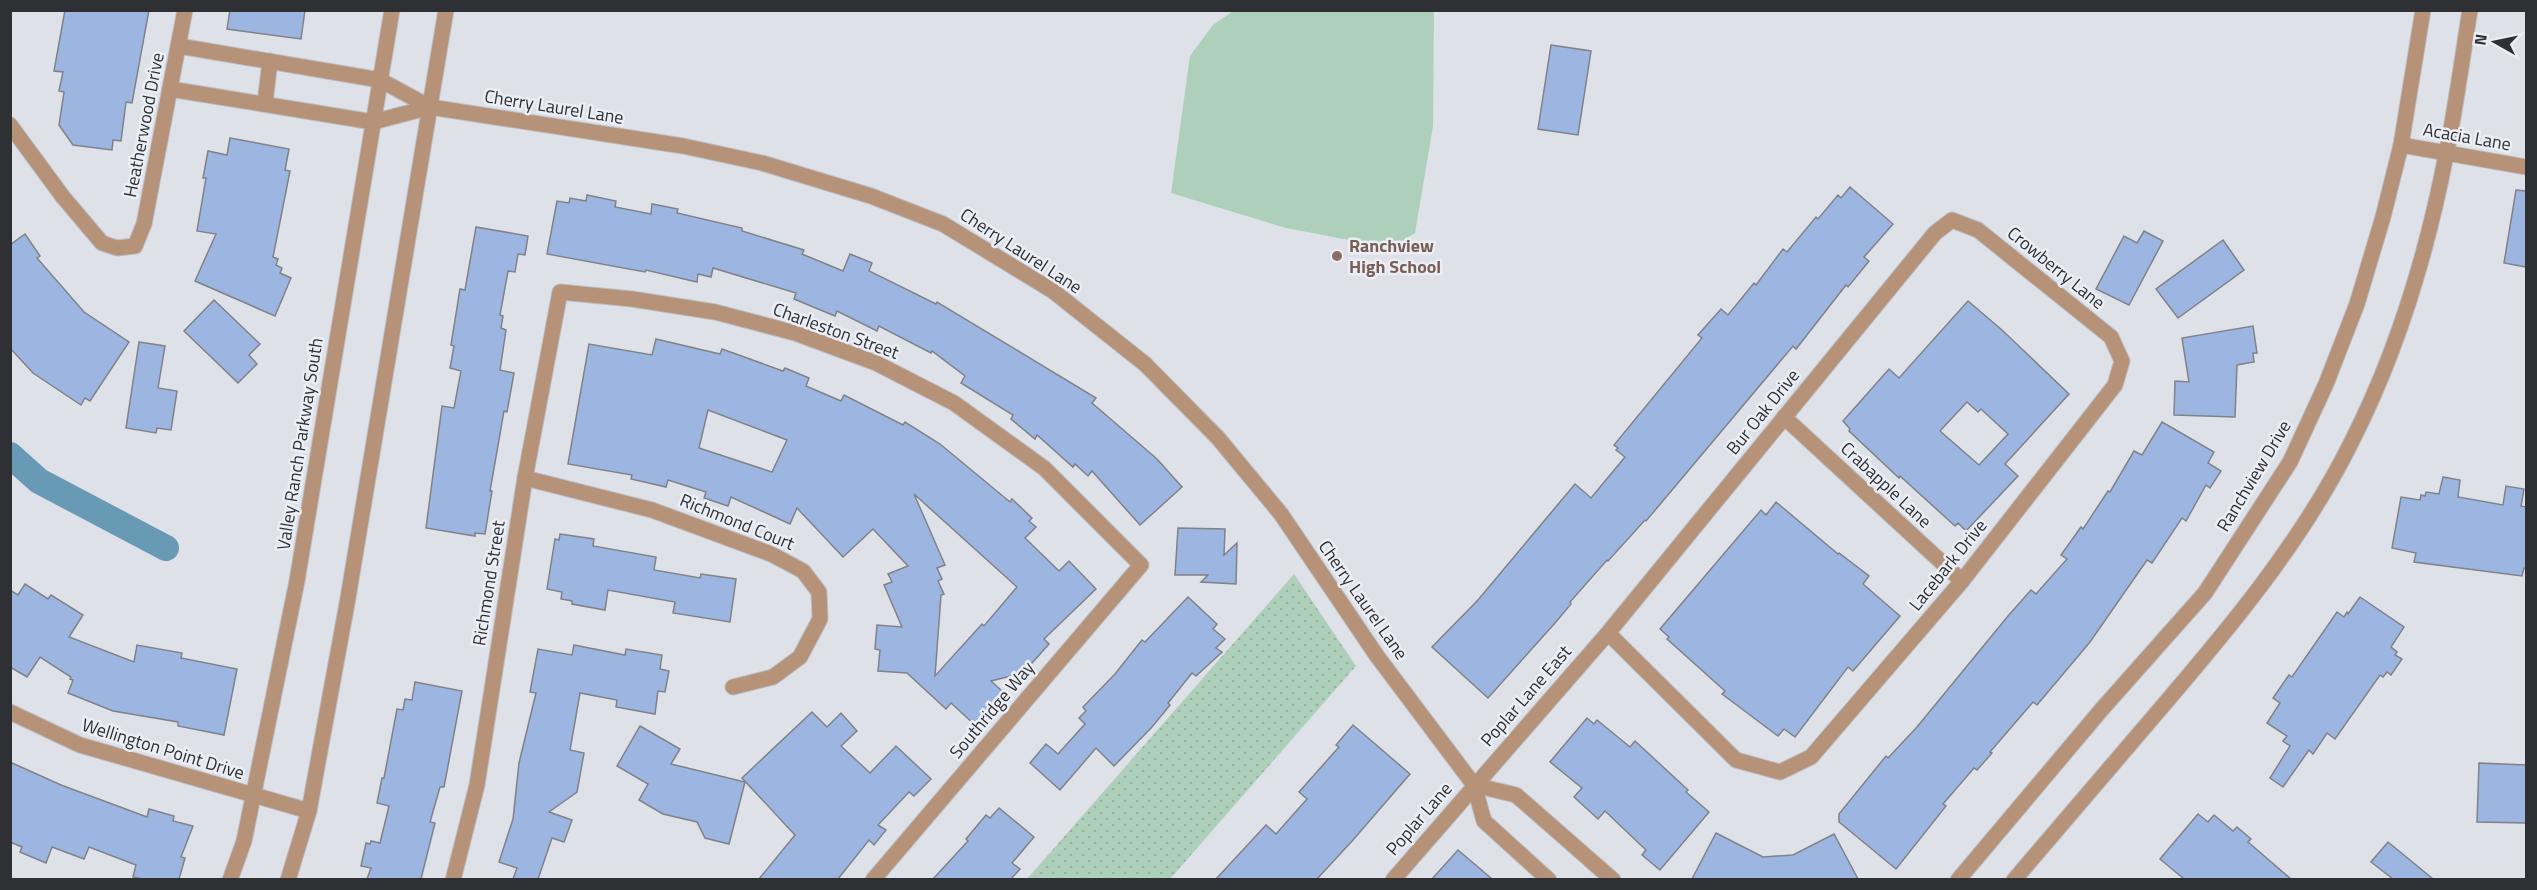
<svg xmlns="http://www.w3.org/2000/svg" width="2537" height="890" viewBox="0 0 2537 890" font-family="'Titillium Web',sans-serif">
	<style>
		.grass { fill: url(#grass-dots) }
		.park { fill: #aed0ba }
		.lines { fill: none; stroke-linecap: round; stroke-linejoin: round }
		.canal { stroke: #689ab6; stroke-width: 26 }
		.building { fill: #9db6e1; stroke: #7f8288; stroke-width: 1.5; fill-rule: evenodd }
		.minor-casing { stroke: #bbbec4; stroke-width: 17 }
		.tertiary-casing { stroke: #bbbec4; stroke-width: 17 }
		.minor { stroke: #b69278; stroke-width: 15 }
		.tertiary { stroke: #b69278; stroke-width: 15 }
		.education-dot { fill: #8d6e63; stroke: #ebeff5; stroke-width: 2 }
		.labels { text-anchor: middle; stroke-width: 5; stroke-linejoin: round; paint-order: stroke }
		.street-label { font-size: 18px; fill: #2f3033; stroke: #ebeff5 }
		.education-label { font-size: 18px; font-weight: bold; fill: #785e54; stroke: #ebeff5; text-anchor: start }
	</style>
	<defs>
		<pattern id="grass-dots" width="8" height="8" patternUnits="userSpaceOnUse" patternTransform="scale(1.5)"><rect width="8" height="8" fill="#aed0ba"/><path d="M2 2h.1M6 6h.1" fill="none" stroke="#96b3a0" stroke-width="1.8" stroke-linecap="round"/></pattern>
	</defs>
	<rect width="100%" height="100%" fill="#dee1e8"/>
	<!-- grass -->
	<path class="grass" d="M1294,574L1356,666L1170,879H1027Z"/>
	<!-- park -->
	<path class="park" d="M1233,11H1434L1433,126L1415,233L1391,248L1286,228L1171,193L1190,56L1213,25Z"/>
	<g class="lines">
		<!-- canal -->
		<path class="canal" d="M10,455L39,481L166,548"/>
	</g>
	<!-- building -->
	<g class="building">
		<path d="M65,10H149L132,103L126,102L121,141L113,140L112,150L73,145L59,125L64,92L59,91L63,72L54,71Z"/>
		<path d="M230,10H305L301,39L227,29Z"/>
		<path d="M1551,45L1591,51L1578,135L1538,129Z"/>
		<path d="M230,138L289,149L285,170L290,171L273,257L278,259L276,265L282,268L280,273L291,278L275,316L195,281L216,234L197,231L206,178H203L208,151L227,155Z"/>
		<path d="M1850,187L1893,224L1864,257L1869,261L1848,287L1846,285L1796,349L1793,346L1646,521L1645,520L1608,561L1607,560L1570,602L1571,604L1555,623L1488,698L1432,647L1478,600L1575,484L1591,498L1625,457L1616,450L1618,448L1614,445L1702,338L1698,335L1721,309L1728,315L1754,283L1756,285L1783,249L1787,252L1816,217L1818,219L1838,195L1841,198Z"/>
		<path d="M2516,190L2526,191V267L2504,263Z"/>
		<path d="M587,195L616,201L615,207L651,214L652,204L678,209L677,213L742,228V231L804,250L802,254L843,271L850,254L872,263L869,271L936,304L937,302L1096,398L1092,403L1157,459L1182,487L1140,525L1092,471L1088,476L1075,464L1073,467L1037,435L1035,439L1011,419L1013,415L961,383L965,376L932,351L931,353L879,326L877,331L837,311L835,316L794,299L796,293L713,268L711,277L698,274L697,282L646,270L645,272L547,254L557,201L569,203L570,198L586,201Z"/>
		<path d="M476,227L528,236L525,255L518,254L515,272L508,271L500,315L503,316L501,328L506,330L500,370L514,373L507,412L504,411L490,491H492L485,534L475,533V536L426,528L442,406L454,408L461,371L450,368L454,346L451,345L460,289L465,290Z"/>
		<path d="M2144,231L2163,241L2129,305L2096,289L2124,236L2137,243Z"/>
		<path d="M25,234L40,256L37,258L84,312L129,342L90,401L85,398L81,405L33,373L10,348V245Z"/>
		<path d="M2223,240L2244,270L2178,318L2156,289Z"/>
		<path d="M214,300L260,344L249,355L257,364L238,383L184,331Z"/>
		<path d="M1968,301L2002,330L2069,394L2005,464L2018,476L1966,531L1958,523L1955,526L1900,476L1899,478L1849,431L1850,429L1843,421L1889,369L1899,378ZM1967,402L1978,412L1981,409L2008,434L1979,465L1940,431Z"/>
		<path d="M2253,326L2257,353H2253L2254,362L2237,365L2235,417L2174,415L2175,381L2189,382L2182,338Z"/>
		<path d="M656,339L720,354L722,349L783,371L785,368L809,378L806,386L841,401L844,395L903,425L905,422L940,444L1010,502L1012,499L1032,518L1029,521L1036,527L1025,538L1059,571L1069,561L1096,589L1044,639L1049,644L1023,673L991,681L1004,693L975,725L951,703L946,709L907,673L878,671L880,650L875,649L877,625L902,627L884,585L892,582L888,574L908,566L873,529L843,557L797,508L790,524L731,497L728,506L704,498L706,492L668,480L666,487L631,479L632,475L568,464L589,344L652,355ZM708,410L787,440L772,472L699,448ZM914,494L1017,587L984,626L982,624L935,676L941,595L944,594L938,581L942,579L937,568L945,565Z"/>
		<path d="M139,342L165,346L158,388L177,391L171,430L157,428L156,433L126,428Z"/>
		<path d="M2162,422L2214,452L2208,463L2221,471L2210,488L2206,485L2186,521L2182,518L2152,563L2147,560L2090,642L2037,705L2033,702L1990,752L1992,753L1977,770L1974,768L1943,804L1946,806L1896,869L1839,822V814L1886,756L1888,758L1917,727L2008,616L2031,590L2036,594L2067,559L2061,555L2081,527L2083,529L2108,491L2110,492L2134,451L2142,455Z"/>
		<path d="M2443,477L2460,480L2458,497L2503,505L2506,486L2524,489L2521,506L2526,507V569L2524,568L2522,576L2414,562L2416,553L2392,548L2401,497L2420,500L2421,495L2425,496L2426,492L2439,494Z"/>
		<path d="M1776,502L1838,554L1839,553L1869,576L1863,584L1900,616L1853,671L1848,667L1795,737L1784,729L1778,736L1722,694L1725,691L1667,639L1669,637L1660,629L1761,510L1766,515Z"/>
		<path d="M1178,528L1225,529L1224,555L1237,543L1236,584L1201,582L1208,575H1175Z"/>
		<path d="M560,534L594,539L593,546L656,557L654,570L700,578L701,574L736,579L730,622L673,613L675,602L608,590L605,610L572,604V601L561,599L562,592L547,589L555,539L559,540Z"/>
		<path d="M25,584L48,599L51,595L83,615L69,637L134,662L137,645L182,653L181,658L237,669L224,735L178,726V722L113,711L68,693L73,680L70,679L71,677L40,657L27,677L10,667V590L18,595Z"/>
		<path d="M1188,597L1217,624L1213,629L1225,639L1216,648L1222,652L1196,676L1192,673L1168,703L1170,705L1152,727L1114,766L1096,748L1060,790L1030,763L1046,744L1058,754L1085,724L1079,718L1086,711L1083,707L1115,674L1142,640L1145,642Z"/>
		<path d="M2360,597L2404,627L2391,647L2397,652L2395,655L2402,659L2391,675L2387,672L2383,677L2380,675L2335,739L2327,733L2313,754L2309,750L2283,787L2270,778L2290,746L2283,741L2287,736L2267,723L2280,703L2273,698L2289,675L2292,677L2337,612L2344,617L2347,612L2348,614Z"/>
		<path d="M574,645L625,655L626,649L662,655L660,669L669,671L665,692L658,691L655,714L616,707L617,700L580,693L570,750L584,753L577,792L549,812L572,820L564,842L552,838L538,879H513L517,868L499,862L513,819L519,763L536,693L530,692L538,649L572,655Z"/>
		<path d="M415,682L462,691L444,787H440L430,822L435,823L421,879H367L371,868L361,866L366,843L370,844L371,841L380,843L389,806L377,803L382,778H384L397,709L403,710L405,699L412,700Z"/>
		<path d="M812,712L827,727L841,713L857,731L841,746L870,773L896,746L931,779L914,796L909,792L878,825L886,830L874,845L869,840L838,879H759L795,835L742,778Z"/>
		<path d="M1587,718L1594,724L1597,720L1630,747L1635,741L1688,790L1686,792L1709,812L1660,870L1642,855L1646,850L1605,811L1598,819L1574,797L1582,788L1550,762Z"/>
		<path d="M1353,725L1410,774L1353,840L1317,879H1216L1266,825L1276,834L1307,799L1299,792L1339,747L1336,745Z"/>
		<path d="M640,726L680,749L671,764L745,782L729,844L705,838L697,822L663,814L639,800L648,784L617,766Z"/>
		<path d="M10,762L61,785L147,817L149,809L174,816L173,821L193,826L181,857L185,858L179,879H143L133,877L136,865L89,847L84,859L52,847L46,863L20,852L22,847L10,842Z"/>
		<path d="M2479,763L2526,765V823L2477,822Z"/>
		<path d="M999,808L1034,837L1012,863L1020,869L1011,879H933L968,841L966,839L986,815L990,818Z"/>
		<path d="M2198,814L2208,822L2214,815L2233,831L2237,827L2251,839L2248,842L2291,879H2184L2160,859Z"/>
		<path d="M1716,833L1763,857L1793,855L1834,834L1858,879H1692Z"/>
		<path d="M2388,842L2433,879H2393L2371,862Z"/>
		<path d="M1458,850L1492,879H1432Z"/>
	</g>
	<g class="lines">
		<!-- minor casing -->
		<g class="minor-casing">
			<g id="minor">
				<path d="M179,46L380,80L430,107L683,146L762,163L871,196L943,224L1053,291L1145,364L1218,438L1281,514L1377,656L1474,785L1484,821L1549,880"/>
				<path d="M170,89L373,122L430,107"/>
				<path d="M265,103L270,61"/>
				<path d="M10,125L63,197L102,243L117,248L135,246L144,224L185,10"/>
				<path d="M2401,145L2526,167"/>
				<path d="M1784,417L1962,581"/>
				<path d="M525,478L652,510L771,554L803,571L819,592L820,619L800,657L773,677L733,687"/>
				<path d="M10,712L80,745L309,811"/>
				<path d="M1474,785L1516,795L1613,880"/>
				<path d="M453,880L477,785L525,478L560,292L632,299L715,312L795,333L876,363L954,403L1044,468L1141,565L873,880"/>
				<path d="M1393,880L1608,633L1935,233L1952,220L1978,230L2111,337L2122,361L2115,385L1962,581L1811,757L1780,772L1736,760L1608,633"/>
			</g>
		</g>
		<!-- tertiary casing -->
		<g class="tertiary-casing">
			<g id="tertiary">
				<path d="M230,880L244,841L297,581L392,10"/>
				<path d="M288,880L309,811L348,598L446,10"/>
				<path d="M1958,880L2102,709L2205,593L2290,462L2326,384L2357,304L2383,217L2401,145L2423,10"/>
				<path d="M2014,880C2061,825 2108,770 2155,715C2228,630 2302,542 2352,441C2397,352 2427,253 2446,155C2456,107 2462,59 2470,10"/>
			</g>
		</g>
		<!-- minor -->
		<use href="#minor" class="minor"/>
		<!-- tertiary -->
		<use href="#tertiary" class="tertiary"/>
	</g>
	<!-- markers -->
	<circle class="education-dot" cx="1337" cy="256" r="6"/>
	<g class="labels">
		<!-- street labels -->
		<g class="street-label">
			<text transform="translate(554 107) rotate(9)" y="6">Cherry Laurel Lane</text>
			<text transform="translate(144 125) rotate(-79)" y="6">Heatherwood Drive</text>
			<text transform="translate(2467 137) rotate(10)" y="6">Acacia Lane</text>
			<text transform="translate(1021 251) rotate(33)" y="6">Cherry Laurel Lane</text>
			<text transform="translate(2056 268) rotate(39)" y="6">Crowberry Lane</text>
			<text transform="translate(836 331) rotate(20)" y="6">Charleston Street</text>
			<text transform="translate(1763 412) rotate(-51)" y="6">Bur Oak Drive</text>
			<text transform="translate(300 444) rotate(-81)" y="6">Valley Ranch Parkway South</text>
			<text transform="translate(2254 476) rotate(-59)" y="6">Ranchview Drive</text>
			<text transform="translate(1886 485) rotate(43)" y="6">Crabapple Lane</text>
			<text transform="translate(737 522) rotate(22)" y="6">Richmond Court</text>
			<text transform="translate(1948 565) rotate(-51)" y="6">Lacebark Drive</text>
			<text transform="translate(489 583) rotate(-81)" y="6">Richmond Street</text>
			<text transform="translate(1363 600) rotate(55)" y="6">Cherry Laurel Lane</text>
			<text transform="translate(1526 696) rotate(-49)" y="6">Poplar Lane East</text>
			<text transform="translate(992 710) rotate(-50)" y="6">Southridge Way</text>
			<text transform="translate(163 749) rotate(17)" y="6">Wellington Point Drive</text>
			<text transform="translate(1419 819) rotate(-49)" y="6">Poplar Lane</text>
		</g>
		<!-- education labels -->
		<g class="education-label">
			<text x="1349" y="252">Ranchview<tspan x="1349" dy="21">High School</tspan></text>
		</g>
	</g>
	<!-- border -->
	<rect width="2537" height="890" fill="none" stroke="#2f3033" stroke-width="24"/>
	<!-- north arrow -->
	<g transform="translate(2495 42) rotate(279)" stroke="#ebeff5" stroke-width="4.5" paint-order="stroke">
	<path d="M0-4.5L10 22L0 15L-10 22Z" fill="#2f3033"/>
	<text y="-9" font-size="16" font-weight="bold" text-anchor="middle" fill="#2f3033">N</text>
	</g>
</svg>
